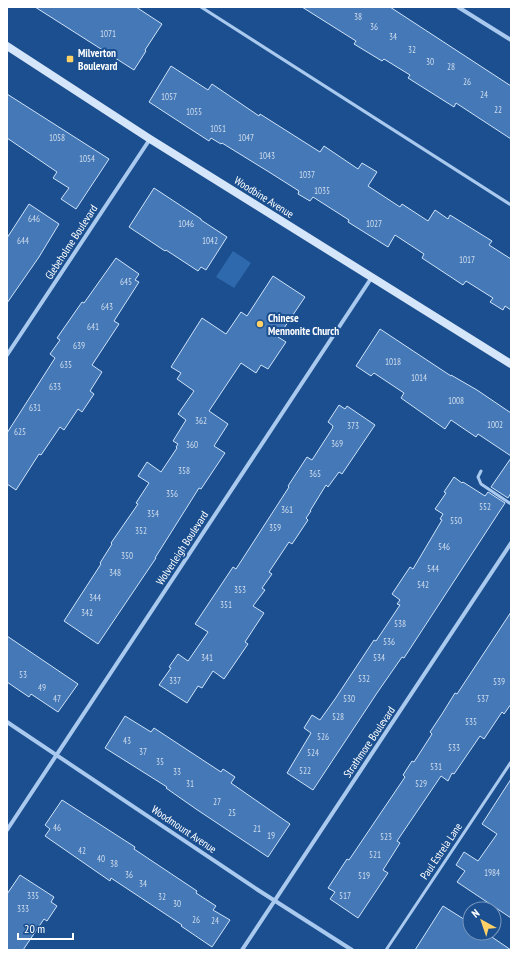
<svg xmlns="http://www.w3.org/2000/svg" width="518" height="957" viewBox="0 0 518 957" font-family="'PT Sans Narrow',sans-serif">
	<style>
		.green { fill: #2e69ad }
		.building { fill: #4478b7; stroke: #cfe3fa }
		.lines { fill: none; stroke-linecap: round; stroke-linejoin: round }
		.lane { stroke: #a9c9ee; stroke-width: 3 }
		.street { stroke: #a9c9ee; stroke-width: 4 }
		.secondary { stroke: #d6e6fa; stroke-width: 8 }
		.poi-dot { fill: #ffd166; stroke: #1b4f8f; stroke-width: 1.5 }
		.labels { text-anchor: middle; stroke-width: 4; stroke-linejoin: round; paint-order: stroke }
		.number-label { font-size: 9px; fill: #d0dded }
		.poi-label { font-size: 11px; font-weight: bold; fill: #fff; stroke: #1b4f8f; text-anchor: start }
		.street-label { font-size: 11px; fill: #fff; stroke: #1b4f8f }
	</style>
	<rect width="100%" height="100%" fill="#1b4f8f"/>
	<!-- green -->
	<path class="green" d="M233,251L251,263L234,288L216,277Z"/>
	<!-- building -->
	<g class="building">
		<path d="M35,7H136L162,24L145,50L146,51L134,70Z"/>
		<path d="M302,7H390L511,86V139L456,103L454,107L408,78L410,75L384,59L382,61L354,44L356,41Z"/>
		<path d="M171,66L208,90L212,84L259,116L260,114L320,152L324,146L358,169L362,163L377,172L368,186L400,207L402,204L428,221L435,210L448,219L450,215L492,241L489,245L511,259V310L505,306L503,310L490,302L493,298L466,281L463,285L422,258L424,254L395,235L388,247L348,222L349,220L313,197L310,201L298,194L299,191L269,172L222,143L221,144L211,138L209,141L149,102Z"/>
		<path d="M7,94L109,159L76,209L61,199L69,188L53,178L57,172L7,138Z"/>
		<path d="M154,188L201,219V220L227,237L206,270L201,267L198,271L166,250L165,251L129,227Z"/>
		<path d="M29,204L59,224L39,257L7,303V238Z"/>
		<path d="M116,258L139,274L135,280L139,282L114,321L119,324L92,365L102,372L90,391L94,394L82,412L78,409L64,430L60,427L41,455L39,454L16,490L7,484V433L55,358L50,354L60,340L57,338L82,302L84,303Z"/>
		<path d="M273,276L305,297L278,337L286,342L268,369L261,365L256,373L241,363L209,411L228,424L214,446L225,453L201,489L199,488L155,558H156L98,644L64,621L101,564L100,563L112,544L111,543L138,504L136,503L149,483L138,476L147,462L161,472L177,448L176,447L178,444L173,441L186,420L178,414L194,391L177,379L181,373L171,367L202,318L226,334L241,312L247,316Z"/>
		<path d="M380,329L451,376V375L477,390L511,413V456L478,434L476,437L451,420L445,429L401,398L404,393L374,373L371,376L356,366Z"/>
		<path d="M339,405L345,409L347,406L375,425L342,474L339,472L328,487L326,485L310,511H311L306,518L308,520L292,544L289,542L269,572L272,574L262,588L265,590L253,606L264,613L245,642L248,644L224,679L213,671L202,688L198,686L187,703L159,685L171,668L169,667L178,654L188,661L208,632L195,624L233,567L236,569L289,487L288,486L307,457L312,460L332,429L333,426L328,422Z"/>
		<path d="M511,458V493L508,498L491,487Z"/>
		<path d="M454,477L462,483L463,482L485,496L488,492L505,503L404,658L402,657L377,693L313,790L287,773L311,733L304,728L312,715L320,720L335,699L374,640L376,641L400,605L397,604L400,600L392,594L410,567L413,569L442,520L440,519L443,514L435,509L446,493L444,492Z"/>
		<path d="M511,612V704L504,714L502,712L484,739L480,736L454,774L452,773L448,781L441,776L397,841L400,843L383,870L388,873L358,918L330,899L335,892L328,888L347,859L349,860L405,777L403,775L412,761L414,762L432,734L430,732L442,714L455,693L457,694Z"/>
		<path d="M7,636L78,684L58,712L31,694L29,697L7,682Z"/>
		<path d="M125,716L151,732L154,728L221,772L223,769L235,777L231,783L290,824L268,857L196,809L166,788L167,787L105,748Z"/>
		<path d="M511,779V918L457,882L465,871L456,865L464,852L478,861L497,834L482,824Z"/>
		<path d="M62,800L135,847L134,849L197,891L196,893L216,906L213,910L230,920L212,947L181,926L182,925L111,878L110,881L45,836L50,829L45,825Z"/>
		<path d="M20,875L54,897L51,902L57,906L47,921L44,919L23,950H7V894Z"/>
		<path d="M443,906L470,923V933H486L511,950H415Z"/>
	</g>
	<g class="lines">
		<!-- lane -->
		<g class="lane">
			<path d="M201,7L511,205"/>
			<path d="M481,471L478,477L481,484L511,504"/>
			<path d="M386,950L511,762"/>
		</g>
		<!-- street -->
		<g class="street">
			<path d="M458,7L511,40"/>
			<path d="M7,355L150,139"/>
			<path d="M7,722L258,890L352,950"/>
			<path d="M7,830L372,277"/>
			<path d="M242,950L511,543"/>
		</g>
		<!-- secondary -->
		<path class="secondary" d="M7,46L150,139L511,364"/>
	</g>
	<!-- markers -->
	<g class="poi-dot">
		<rect x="66" y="55" width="8" height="8" rx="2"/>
		<circle cx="260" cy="324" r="4"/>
	</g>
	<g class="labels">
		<!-- number labels -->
		<g class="number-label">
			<text x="358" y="20">38</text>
			<text x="374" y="30">36</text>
			<text x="108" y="37">1071</text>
			<text x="393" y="40">34</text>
			<text x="412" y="53">32</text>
			<text x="430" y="65">30</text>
			<text x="451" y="70">28</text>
			<text x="467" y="85">26</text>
			<text x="484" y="98">24</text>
			<text x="169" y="100">1057</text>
			<text x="498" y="113">22</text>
			<text x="194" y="115">1055</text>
			<text x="218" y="132">1051</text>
			<text x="57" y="141">1058</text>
			<text x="246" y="141">1047</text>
			<text x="267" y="159">1043</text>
			<text x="87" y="162">1054</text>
			<text x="307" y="178">1037</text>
			<text x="322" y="194">1035</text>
			<text x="34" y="222">646</text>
			<text x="186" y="227">1046</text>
			<text x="374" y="227">1027</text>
			<text x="23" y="244">644</text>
			<text x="210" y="244">1042</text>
			<text x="467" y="263">1017</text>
			<text x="126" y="285">645</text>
			<text x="107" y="310">643</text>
			<text x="93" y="330">641</text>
			<text x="79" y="349">639</text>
			<text x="393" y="365">1018</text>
			<text x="66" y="368">635</text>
			<text x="419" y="381">1014</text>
			<text x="55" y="390">633</text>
			<text x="456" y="404">1008</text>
			<text x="35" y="411">631</text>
			<text x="201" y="424">362</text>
			<text x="495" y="428">1002</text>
			<text x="353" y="429">373</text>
			<text x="20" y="435">625</text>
			<text x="337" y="447">369</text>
			<text x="192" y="448">360</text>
			<text x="184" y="474">358</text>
			<text x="315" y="477">365</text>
			<text x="172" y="497">356</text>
			<text x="485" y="510">552</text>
			<text x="287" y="513">361</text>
			<text x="153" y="517">354</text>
			<text x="456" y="524">550</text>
			<text x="275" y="531">359</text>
			<text x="141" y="534">352</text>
			<text x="444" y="550">546</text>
			<text x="127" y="559">350</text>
			<text x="433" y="572">544</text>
			<text x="115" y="576">348</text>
			<text x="423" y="588">542</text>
			<text x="240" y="593">353</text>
			<text x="95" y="601">344</text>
			<text x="226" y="608">351</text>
			<text x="87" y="616">342</text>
			<text x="400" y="627">538</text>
			<text x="389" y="645">536</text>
			<text x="207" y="661">341</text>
			<text x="379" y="661">534</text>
			<text x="23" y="678">53</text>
			<text x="364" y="682">532</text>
			<text x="175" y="684">337</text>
			<text x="499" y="685">539</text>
			<text x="42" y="691">49</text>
			<text x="57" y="702">47</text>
			<text x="349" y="702">530</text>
			<text x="483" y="702">537</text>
			<text x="338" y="720">528</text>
			<text x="471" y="725">535</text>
			<text x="323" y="740">526</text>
			<text x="127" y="744">43</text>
			<text x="454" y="751">533</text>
			<text x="143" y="755">37</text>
			<text x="313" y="756">524</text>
			<text x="160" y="765">35</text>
			<text x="436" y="770">531</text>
			<text x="305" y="774">522</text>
			<text x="177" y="775">33</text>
			<text x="190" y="787">31</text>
			<text x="421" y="787">529</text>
			<text x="217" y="805">27</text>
			<text x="232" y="816">25</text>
			<text x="57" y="831">46</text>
			<text x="257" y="832">21</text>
			<text x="271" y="839">19</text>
			<text x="386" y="840">523</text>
			<text x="82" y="854">42</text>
			<text x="375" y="858">521</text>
			<text x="101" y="862">40</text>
			<text x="114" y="867">38</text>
			<text x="492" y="876">1984</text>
			<text x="129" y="878">36</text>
			<text x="364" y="879">519</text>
			<text x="143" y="887">34</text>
			<text x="33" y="899">335</text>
			<text x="345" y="899">517</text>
			<text x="162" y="900">32</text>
			<text x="177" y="907">30</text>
			<text x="23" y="912">333</text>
			<text x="196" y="923">26</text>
			<text x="215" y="924">24</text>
		</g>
		<!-- poi labels -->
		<g class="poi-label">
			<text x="78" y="57">Milverton<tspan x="78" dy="13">Boulevard</tspan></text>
			<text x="268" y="322">Chinese<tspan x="268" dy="13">Mennonite Church</tspan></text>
		</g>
		<!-- street labels -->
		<g class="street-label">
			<text transform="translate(264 197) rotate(32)" y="4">Woodbine Avenue</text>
			<text transform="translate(71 242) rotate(-57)" y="4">Glebeholme Boulevard</text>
			<text transform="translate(182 548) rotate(-57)" y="4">Wolverleigh Boulevard</text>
			<text transform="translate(369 742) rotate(-56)" y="4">Strathmore Boulevard</text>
			<text transform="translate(184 829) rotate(34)" y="4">Woodmount Avenue</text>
			<text transform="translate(441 851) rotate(-56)" y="4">Paul Estrela Lane</text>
		</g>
	</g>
	<!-- border -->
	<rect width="518" height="957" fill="none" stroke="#ffffff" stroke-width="16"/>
	<!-- north arrow -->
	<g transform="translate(482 921) rotate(320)"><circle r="19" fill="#1b4f8f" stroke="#7695bc"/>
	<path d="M0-3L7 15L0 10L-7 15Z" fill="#ffd166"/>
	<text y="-6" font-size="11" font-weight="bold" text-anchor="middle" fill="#ffffff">N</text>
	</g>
	<!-- scale -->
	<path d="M18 933v6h55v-6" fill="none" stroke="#ffffff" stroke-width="2"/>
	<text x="24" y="933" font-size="12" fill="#ffffff" stroke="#1b4f8f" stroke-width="3" paint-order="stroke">20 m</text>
</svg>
